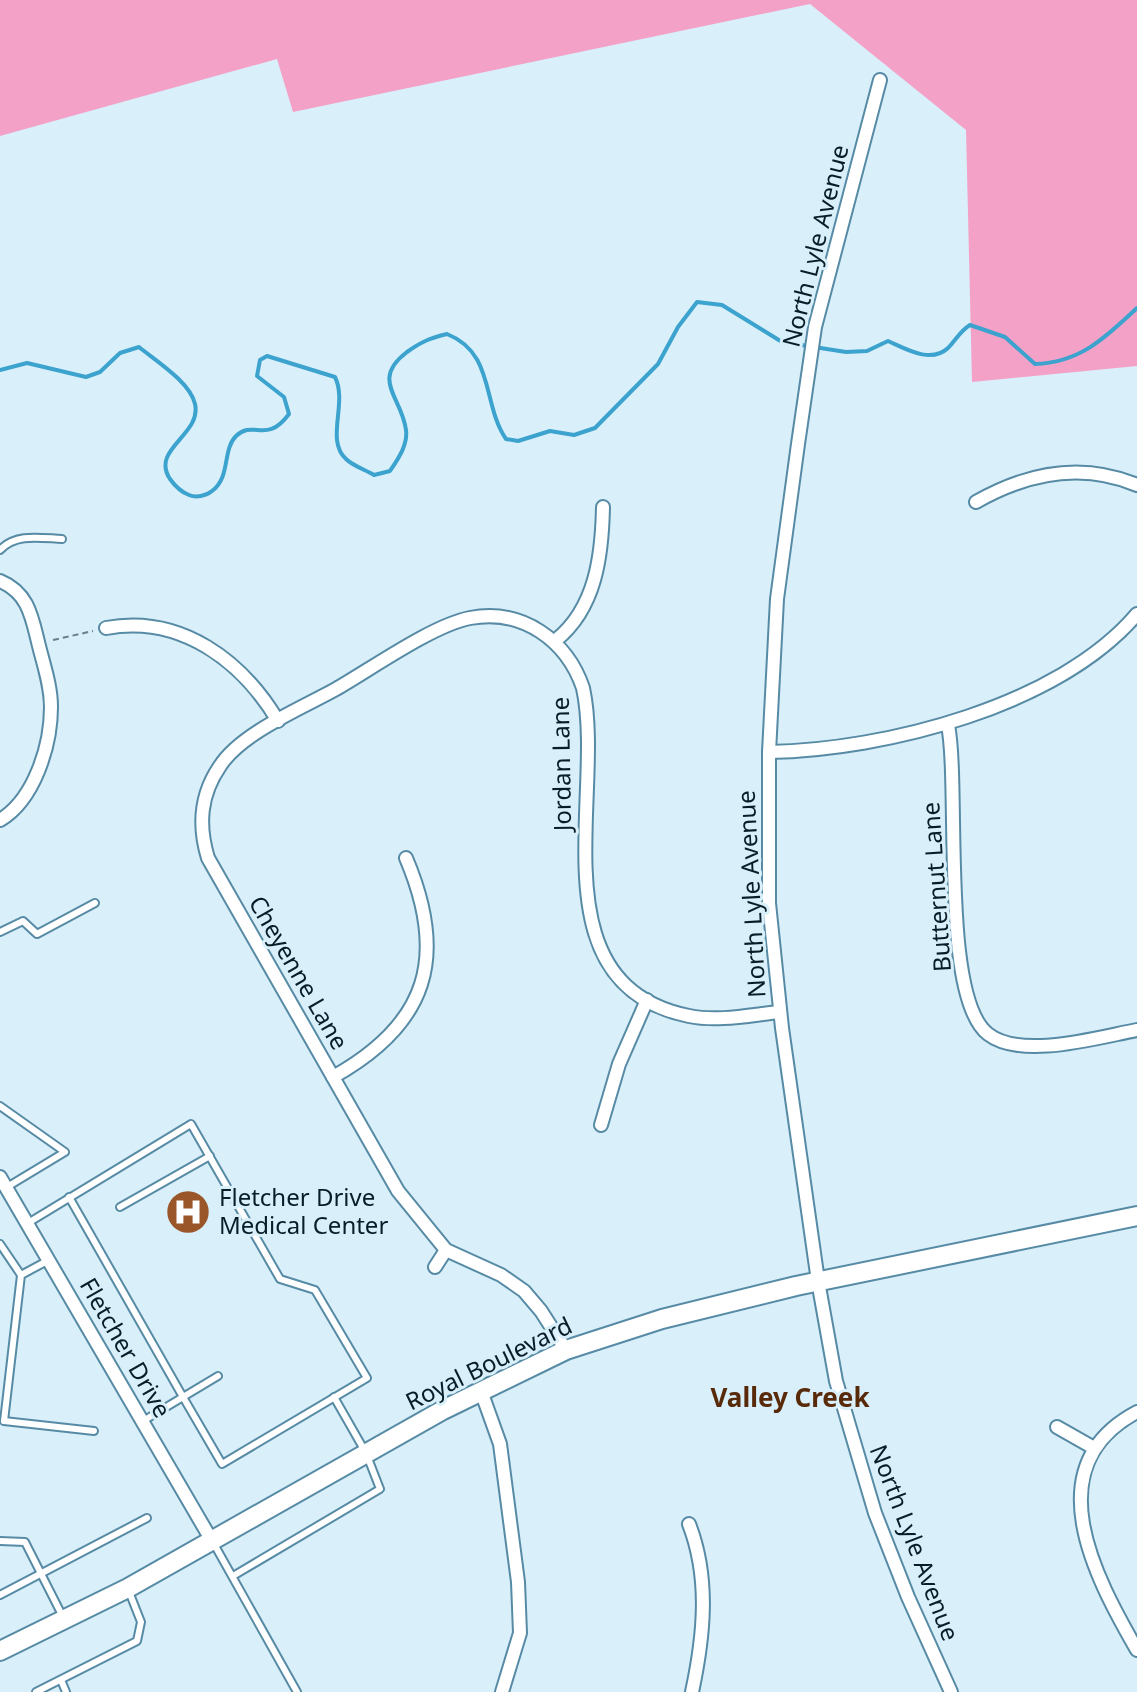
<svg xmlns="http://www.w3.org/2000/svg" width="1137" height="1692" viewBox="0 0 1137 1692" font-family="'Noto Sans',sans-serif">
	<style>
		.green { fill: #f4a1c8 }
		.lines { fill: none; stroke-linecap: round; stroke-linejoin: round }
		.stream { stroke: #3ca2ce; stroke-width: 4 }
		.lane-casing { stroke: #578ba5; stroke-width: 10 }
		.street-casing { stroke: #578ba5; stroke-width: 16 }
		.secondary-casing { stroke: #578ba5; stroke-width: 22 }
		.path { stroke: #6a808a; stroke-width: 2; stroke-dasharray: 6 4; stroke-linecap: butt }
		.lane { stroke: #fff; stroke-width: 6 }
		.street { stroke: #fff; stroke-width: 12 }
		.secondary { stroke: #fff; stroke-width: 18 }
		.labels { text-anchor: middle; stroke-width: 6; stroke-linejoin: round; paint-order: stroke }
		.street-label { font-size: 24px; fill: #071d27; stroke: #d9effa }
		.poi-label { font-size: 24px; fill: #071d27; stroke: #d9effa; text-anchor: start }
		.neighbourhood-label { font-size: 26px; font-weight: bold; fill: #582a0a; stroke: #d9effa }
	</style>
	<rect width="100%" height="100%" fill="#d9effa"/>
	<!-- green -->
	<path class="green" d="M0,0H1137V366L972,382L966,130L810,4L293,112L277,59L0,136Z"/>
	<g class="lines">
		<!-- stream -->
		<path class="stream" d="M0,370L27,363L86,377L100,372L120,353L139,347C156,361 190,382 195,404C202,435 150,449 170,479C175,486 181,492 189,495C196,498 206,496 212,491C231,477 222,450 236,436C254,419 266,445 289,414L284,397L257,376L260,360L267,356L335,377C348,403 325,440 346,459C353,466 366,470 374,475L390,471C398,459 408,445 406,430C402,397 370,380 407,352C421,342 430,338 447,334C495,353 482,404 506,439L518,441L550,431L574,435L595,428L658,364L678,327L697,302L722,305L782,342L846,352L867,351L888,341C906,349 931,364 948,348C956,340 960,331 970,325L1005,337L1035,364C1080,363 1106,337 1137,308"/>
		<!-- lane casing -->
		<g class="lane-casing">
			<g id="lane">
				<path d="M0,550C16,533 40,538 62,539"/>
				<path d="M0,932L23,921L37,934L95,903"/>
				<path d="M0,1106L65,1152L7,1187"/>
				<path d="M69,1197L183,1397L218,1376"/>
				<path d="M120,1207L210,1156"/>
				<path d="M28,1223L191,1124L280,1279L315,1290L367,1378L222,1464L183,1397L143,1421"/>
				<path d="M0,1244L21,1275"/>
				<path d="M4,1421L21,1275L49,1260"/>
				<path d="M4,1421L94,1431"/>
				<path d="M0,1541L25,1542L63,1617"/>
				<path d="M214,1544L297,1692"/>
				<path d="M233,1576L380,1489L366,1453L334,1397"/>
				<path d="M0,1595L147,1518"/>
				<path d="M61,1680L66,1692"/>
				<path d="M36,1692L137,1641L141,1622L128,1589"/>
			</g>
		</g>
		<!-- street casing -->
		<g class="street-casing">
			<g id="street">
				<path d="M880,80L815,327L798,444L777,599L769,752V903L782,1028L818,1281L836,1381L875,1513L908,1597L951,1692"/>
				<path d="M976,502C1027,473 1082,462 1137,485"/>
				<path d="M0,581C29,593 32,618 39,646C44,666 51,686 51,707C51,746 34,800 0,820"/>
				<path d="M106,628C181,614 242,661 278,721"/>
				<path d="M556,640C596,608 602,555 603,507"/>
				<path d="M948,725C960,786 940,997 988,1034C1021,1060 1099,1037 1137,1030"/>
				<path d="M769,752C885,750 1059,706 1137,614"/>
				<path d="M333,1077C428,1024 448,957 406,858"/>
				<path d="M601,1125L619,1064L647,1000"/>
				<path d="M0,1177L212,1541"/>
				<path d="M435,1267L446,1250"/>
				<path d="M566,1350L541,1311L524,1291L501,1275L446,1250L398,1191L208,858C198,825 200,795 220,766C241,733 302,708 336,689C371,669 433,625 470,618C523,608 567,641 583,688C606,793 533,984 689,1016C718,1022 750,1015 780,1012"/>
				<path d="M481,1391L500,1444L518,1582L520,1633L502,1692"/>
				<path d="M1137,1412C1035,1466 1095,1577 1137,1650"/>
				<path d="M1057,1427L1094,1448"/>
				<path d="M689,1524C710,1578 704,1636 692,1692"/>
			</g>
		</g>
		<!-- secondary casing -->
		<g class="secondary-casing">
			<path id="secondary" d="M0,1651L128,1588L443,1410L566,1350L662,1319L796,1286L1137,1216"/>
		</g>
		<!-- path -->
		<path class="path" d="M53,640L93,631"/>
		<!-- lane -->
		<use href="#lane" class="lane"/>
		<!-- street -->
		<use href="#street" class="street"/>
		<!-- secondary -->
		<use href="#secondary" class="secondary"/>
	</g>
	<!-- icons -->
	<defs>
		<g id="hospital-disc" transform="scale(2.3)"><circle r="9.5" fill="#9a5529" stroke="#d9effa"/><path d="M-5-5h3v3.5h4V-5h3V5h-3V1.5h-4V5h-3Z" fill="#fff"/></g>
	</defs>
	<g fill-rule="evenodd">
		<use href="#hospital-disc" x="188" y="1212"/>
	</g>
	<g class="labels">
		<!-- street labels -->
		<g class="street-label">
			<text transform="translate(816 246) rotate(-76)" y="8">North Lyle Avenue</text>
			<text transform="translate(562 764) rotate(-91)" y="8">Jordan Lane</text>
			<text transform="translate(937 887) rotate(-94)" y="8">Butternut Lane</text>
			<text transform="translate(752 894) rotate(-93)" y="8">North Lyle Avenue</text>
			<text transform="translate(298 973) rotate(60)" y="8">Cheyenne Lane</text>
			<text transform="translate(125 1348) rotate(60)" y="8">Fletcher Drive</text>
			<text transform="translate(489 1364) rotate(-26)" y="8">Royal Boulevard</text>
			<text transform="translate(914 1543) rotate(69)" y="8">North Lyle Avenue</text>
		</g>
		<!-- poi labels -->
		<g class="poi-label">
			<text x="219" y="1206">Fletcher Drive<tspan x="219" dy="28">Medical Center</tspan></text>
		</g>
		<!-- neighbourhood labels -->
		<g class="neighbourhood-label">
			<text x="790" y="1407">Valley Creek</text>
		</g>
	</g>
</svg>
